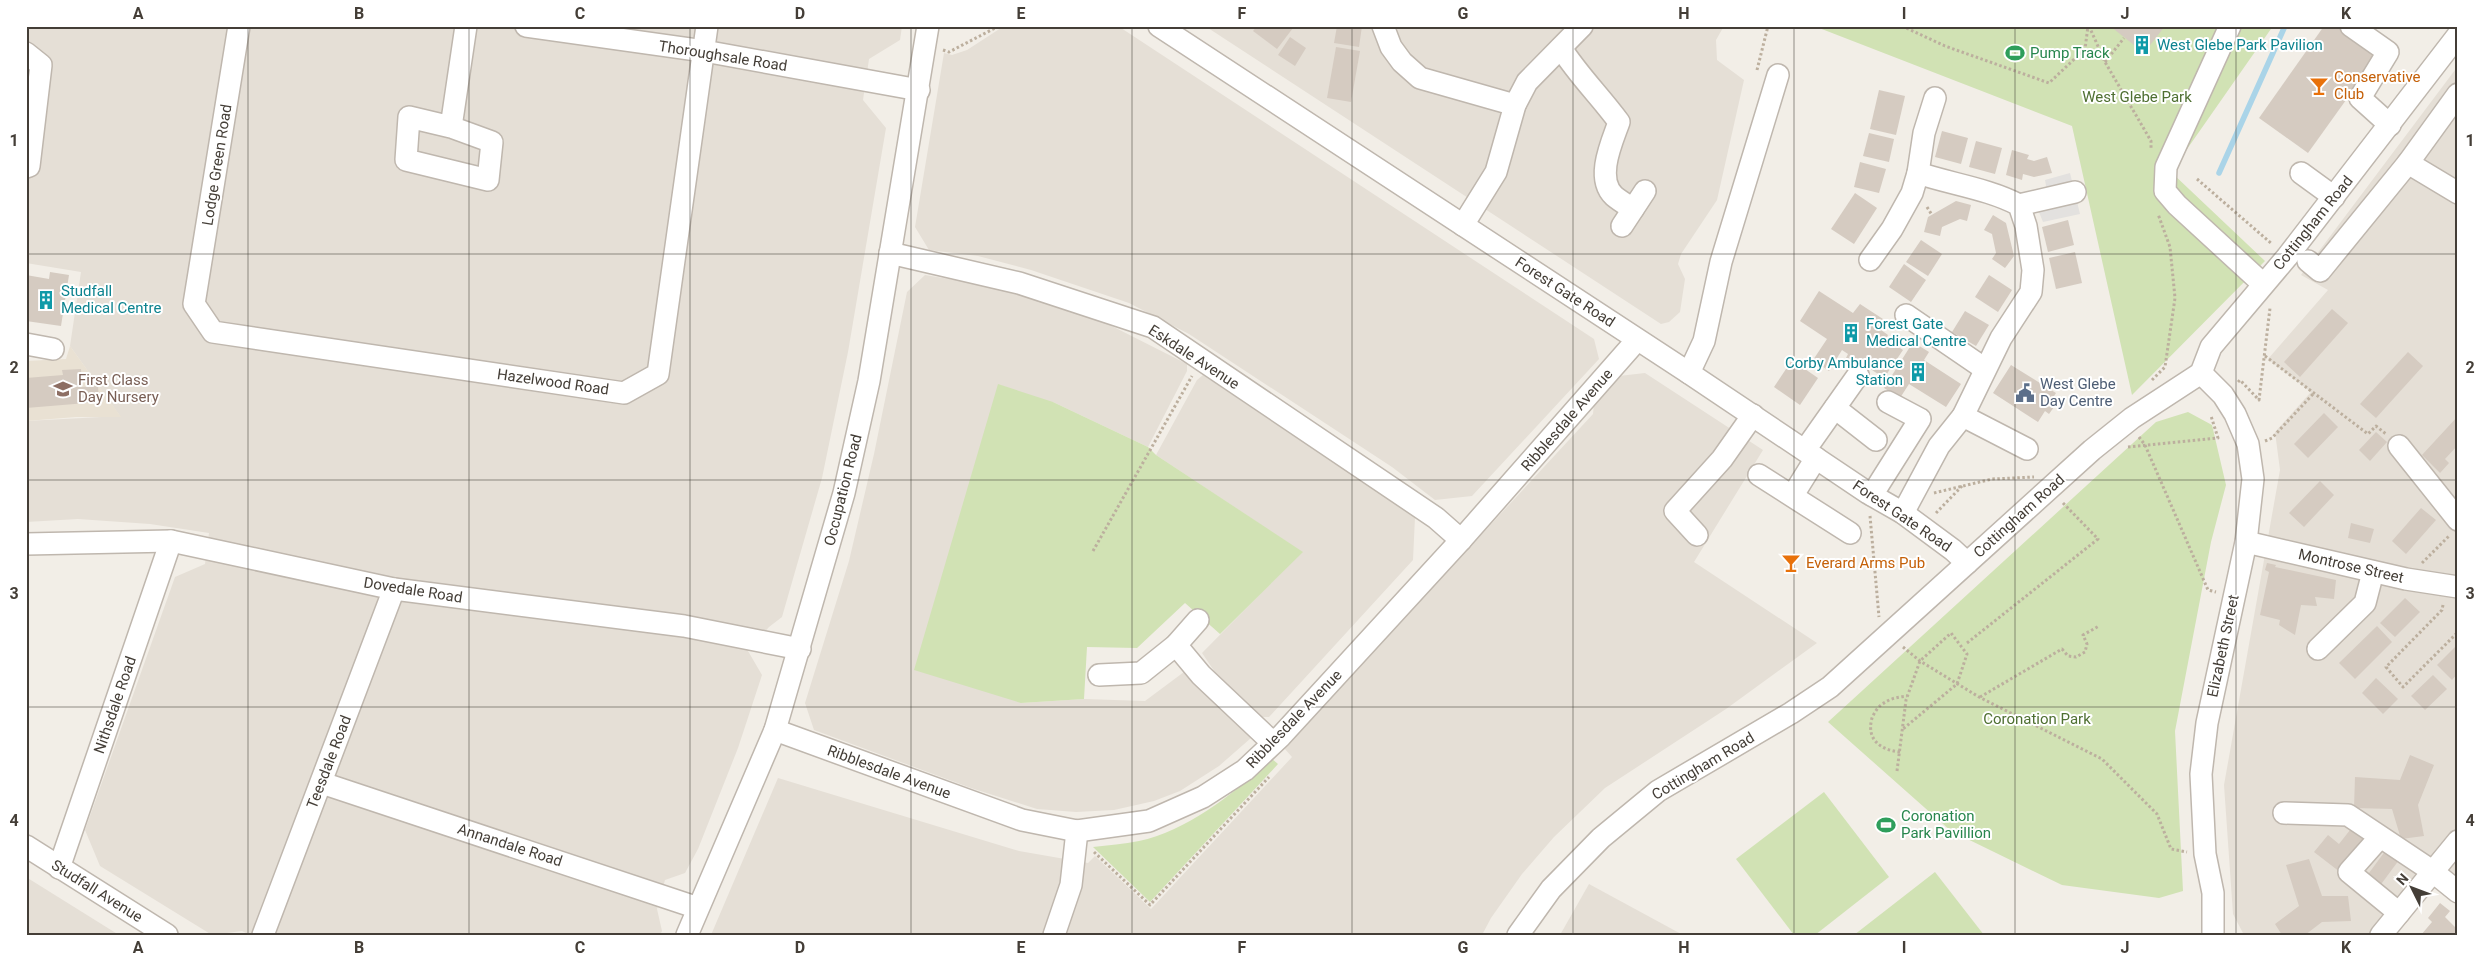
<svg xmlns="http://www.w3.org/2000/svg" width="2484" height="961" viewBox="0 0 2484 961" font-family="Roboto,sans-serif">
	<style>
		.residential { fill: #e5dfd6 }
		.education { fill: #e9e1d3 }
		.green { fill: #d1e2b4 }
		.parking { fill: #e3e1df }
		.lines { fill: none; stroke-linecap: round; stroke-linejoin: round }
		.stream { stroke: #aad4e8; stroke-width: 5.5 }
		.building { fill: #d5cbc1 }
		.minor-casing { stroke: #bfb7ae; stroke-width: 24 }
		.path { stroke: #bcaf9e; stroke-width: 3; stroke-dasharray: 2.5 2.5; stroke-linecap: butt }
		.minor { stroke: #fff; stroke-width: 21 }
		.grid { fill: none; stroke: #443e37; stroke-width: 1; stroke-opacity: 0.55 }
		.labels { text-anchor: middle; stroke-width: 4; stroke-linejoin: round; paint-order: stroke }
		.culture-label { font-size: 15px; fill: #0d838f; stroke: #fff; text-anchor: start }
		.leisure-label { font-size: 15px; fill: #27864d; stroke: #fff; text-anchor: start }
		.street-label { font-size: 15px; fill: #443e37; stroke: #fff }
		.food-label { font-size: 15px; fill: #c56008; stroke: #fff; text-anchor: start }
		.park-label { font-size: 15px; fill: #4e6f31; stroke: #fff }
		.education-label { font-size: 15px; fill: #785e54; stroke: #fff; text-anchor: start }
		.service-label { font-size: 15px; fill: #4e5e75; stroke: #fff; text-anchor: start }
		.neatline { fill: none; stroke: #443e37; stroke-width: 2 }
		.grid-label { font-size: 16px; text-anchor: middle; font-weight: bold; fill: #443e37 }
	</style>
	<rect width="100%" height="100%" fill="#f2eee7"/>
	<!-- residential -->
	<g class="residential">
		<path d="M26,26H902L900,40L869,59L863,100L886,128L848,352L822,478L782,617L769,627L748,651L762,675L738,748L698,849L685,873L665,880L657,909L662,931L660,935H250L242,931L212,935L100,866L85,830L175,577L205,564L209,533L150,524L78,519L26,522V421L120,416L70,346L81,272L26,263Z"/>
		<path d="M1004,26H1118L1594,339L1599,359L1472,496L1435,500L1392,467L1189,334L1129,303L1031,270L978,256L929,250L915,227L944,53L952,55L967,50Z"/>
		<path d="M1205,26H1724L1716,40L1717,60L1744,80L1717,200L1681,254L1678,264L1685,279L1680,312L1669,322L1661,324Z"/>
		<path d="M2458,66V878L2432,872L2381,935H2244L2233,914L2224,785L2280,470L2275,432L2311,392L2268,359L2328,290L2301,275Z"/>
		<path d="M925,275L1015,290L1088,314L1187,364V371L1148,447L1053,402L1021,703L1084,699L1145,701L1188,669L1251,738L1219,766L1180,791L1154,801L1114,810L1076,812L1037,809L971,788L814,730L805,703L849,561L874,454L907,292Z"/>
		<path d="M1645,373L1763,450L1694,562L1817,643L1726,709L1605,788L1554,837L1522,874L1491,918L1482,935H711L778,778L1019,851L1088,863L1095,856L1151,909L1292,757L1284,748L1593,414L1594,403L1619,376Z"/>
		<path d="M1203,375L1415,517L1413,560L1269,717H1260L1221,681L1202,653L1302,552L1156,455L1197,380Z"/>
		<path d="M26,877L119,935H26Z"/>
		<path d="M1589,884L1683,935H1560Z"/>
	</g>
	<!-- education -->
	<path class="education" d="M70,346L121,417H76L26,421V361L66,359Z"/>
	<!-- green -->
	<g class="green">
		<path d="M1814,26H2273L2171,172L2265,261L2132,395L2072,126Z"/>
		<path d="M998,384L1053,402L1148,447L1156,455L1303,552L1220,634L1185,603L1137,648L1087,647L1084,699L1021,703L914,670Z"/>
		<path d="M2188,412L2212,425L2226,485L2211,542L2175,731L2183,891L2159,898L2062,885L1951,831L1828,722L2156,422Z"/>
		<path d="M1271,758L1278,764L1150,902L1093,847C1108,845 1124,844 1139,841C1187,831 1237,792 1271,758Z"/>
		<path d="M1824,792L1889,877L1815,935H1794L1736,859Z"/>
		<path d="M1935,872L1984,935H1854Z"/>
	</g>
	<!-- parking -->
	<path class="parking" d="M2070,173L2080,214L2043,222L2039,212L2047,191L2045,180Z"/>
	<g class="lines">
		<!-- stream -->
		<path class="stream" d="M2219,173L2285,26"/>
	</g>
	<!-- building -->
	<g class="building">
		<path d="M1257,26H1292L1293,28L1277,49L1253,31Z"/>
		<path d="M1337,26H1362L1359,47L1334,43Z"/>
		<path d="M2110,26H2165L2144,53Z"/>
		<path d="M2324,26H2341L2379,54L2308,153L2259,118Z"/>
		<path d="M1290,37L1306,48L1295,66L1278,55Z"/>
		<path d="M1336,47L1360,51L1351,102L1327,98Z"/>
		<path d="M1879,90L1905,96L1896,135L1870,129Z"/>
		<path d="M1942,131L1968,138L1961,164L1935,157Z"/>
		<path d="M1869,133L1894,139L1889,162L1863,156Z"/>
		<path d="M1976,141L2002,148L1995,174L1969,167Z"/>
		<path d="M2012,150L2029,155L2027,159L2034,161L2047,157L2052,173L2034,177L2023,174L2022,180L2006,175Z"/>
		<path d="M1860,162L1886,169L1879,193L1854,187Z"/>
		<path d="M1855,193L1877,208L1854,244L1831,229Z"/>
		<path d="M1956,201L1971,205L1967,221L1960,219L1942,227L1940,236L1924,232L1928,217Z"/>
		<path d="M1993,215L2006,223L2014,256L2005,268L1992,259L1996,253L1992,234L1984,230Z"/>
		<path d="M2068,220L2074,245L2048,252L2042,227Z"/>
		<path d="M1921,240L1942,254L1928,276L1906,262Z"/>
		<path d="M2075,252L2082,283L2056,289L2049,258Z"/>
		<path d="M1904,264L1926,280L1911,302L1889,287Z"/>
		<path d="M50,272L69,275L61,326L26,321V275L49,279Z"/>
		<path d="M1989,275L2012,290L1998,312L1975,297Z"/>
		<path d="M1819,291L1853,313L1860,304L1886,321L1881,330L1888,335L1886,339L1903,350L1884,378L1863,364L1860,368L1846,358L1848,354L1842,350L1829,371L1813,360L1827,339L1800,321Z"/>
		<path d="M2332,309L2348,323L2300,377L2284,362Z"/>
		<path d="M1965,311L1989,325L1976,346L1952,332Z"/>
		<path d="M1913,342L1929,352L1924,360L1961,384L1946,407L1909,384L1900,398L1884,388Z"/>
		<path d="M2408,352L2423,366L2376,418L2360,404Z"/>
		<path d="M1792,360L1818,378L1800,405L1774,387Z"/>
		<path d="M2011,365L2056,393L2049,404L2054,407L2049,414L2045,411L2038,422L1993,393Z"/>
		<path d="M81,369L82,387L98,386L99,402L26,408V378L63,375L62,370Z"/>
		<path d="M2324,413L2338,427L2308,458L2294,444Z"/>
		<path d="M2458,416V445L2445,459L2449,463L2440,473L2422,455Z"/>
		<path d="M2376,432L2387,442L2370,461L2359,450Z"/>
		<path d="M2320,481L2334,495L2304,527L2289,513Z"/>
		<path d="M2421,508L2436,520L2406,554L2392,541Z"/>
		<path d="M2351,523L2374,529L2370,543L2348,538Z"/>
		<path d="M2267,563L2276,565L2275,567L2336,580L2334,599L2315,597L2317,606L2301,605L2295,635L2279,625L2280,620L2260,615L2269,572L2265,570Z"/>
		<path d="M2405,598L2420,612L2395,637L2380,623Z"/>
		<path d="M2377,626L2392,642L2355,679L2339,663Z"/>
		<path d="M2458,644V673L2452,680L2437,665Z"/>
		<path d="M2433,675L2447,689L2425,710L2411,696Z"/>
		<path d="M2376,678L2398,699L2383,714L2362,693Z"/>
		<path d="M2410,755L2434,765L2418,805L2424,836L2401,839L2392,809L2354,808L2355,777L2400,780Z"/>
		<path d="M2354,825L2368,837L2340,872L2314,852L2328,835L2339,844Z"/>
		<path d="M2386,850L2399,860L2379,887L2366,877Z"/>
		<path d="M2309,859L2322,896H2348L2351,921L2322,922L2305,935H2282L2275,924L2299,906L2286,865Z"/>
		<path d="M2440,903L2450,911L2445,917L2458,930L2453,935H2421L2432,922L2428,918Z"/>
	</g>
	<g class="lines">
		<!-- minor casing -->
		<g class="minor-casing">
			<g id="minor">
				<path d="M239,26L194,304L213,332L624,393L658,374L707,26"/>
				<path d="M526,26L704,51L919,90"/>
				<path d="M1159,26L1689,373L1868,493L1903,513L1953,550L1967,563"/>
				<path d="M1383,26L1391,47L1402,62L1420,78L1515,105"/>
				<path d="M2230,26L2166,167L2165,191L2177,205L2263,284"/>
				<path d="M2351,26L2388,52L2360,98L2390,125"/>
				<path d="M1561,48C1578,75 1600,96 1619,122C1612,142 1595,178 1614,196C1620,201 1627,205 1633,209"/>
				<path d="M26,53L41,65L29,166L26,167"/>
				<path d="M451,127L409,117L406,160L488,180L492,142L451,127L466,26"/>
				<path d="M2408,163L2458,193"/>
				<path d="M2301,173L2334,197"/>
				<path d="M2019,205L2075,192"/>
				<path d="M1463,225L1496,172L1515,105L1527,82L1582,26"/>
				<path d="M1622,226L1645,191"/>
				<path d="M890,253L1019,283L1153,327L1436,518L1461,540"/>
				<path d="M1870,260L1892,229L1912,193L1918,173L1924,133L1935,98"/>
				<path d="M2308,261L2320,271L2408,163L2458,94"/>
				<path d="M1906,315L1985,369"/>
				<path d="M26,344L53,349"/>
				<path d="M1689,373L1704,341L1721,262L1778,75"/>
				<path d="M2201,373L2223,395L2235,414L2248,444L2253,479L2246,542L2207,723L2201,774L2205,854L2213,893V935"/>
				<path d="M1835,408L1876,440"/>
				<path d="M1963,416L2027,449"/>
				<path d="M2399,446L2458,520"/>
				<path d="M1805,450L1858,375"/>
				<path d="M1759,475L1850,533"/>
				<path d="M1793,495L1816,458"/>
				<path d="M1872,495L1920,419L1888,402"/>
				<path d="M1903,513L1939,446L1963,416L2001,338L2031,292L2033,270L2026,226L2019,205C1989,189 1951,184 1918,173"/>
				<path d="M1697,535L1675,511L1722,459L1753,415"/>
				<path d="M2246,542L2406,579L2458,587"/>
				<path d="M26,544L171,541L394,589L684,626L800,649"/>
				<path d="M1176,645L1201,675L1273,743"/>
				<path d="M2318,649L2365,603L2373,572"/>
				<path d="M1099,675L1141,673L1176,645L1198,620"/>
				<path d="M775,730L1022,820L1077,831L1149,821L1203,797L1245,770L1281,736L1461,540L1637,340"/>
				<path d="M322,783L698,908"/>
				<path d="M2284,813L2348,815L2432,871L2458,892"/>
				<path d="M2380,837L2349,872L2399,913"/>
				<path d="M26,846L167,935"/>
				<path d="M59,868L171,541"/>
				<path d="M263,935L394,589"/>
				<path d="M687,935L775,730L844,493L869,381L928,26"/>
				<path d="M1054,935L1071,885L1077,831"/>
				<path d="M1518,935L1551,889L1601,838L1658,791L1791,713L1830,687L2092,450L2132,418L2201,373L2211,347L2287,257L2458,35"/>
				<path d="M2381,935L2458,841"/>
			</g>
		</g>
		<!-- path -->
		<g class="path">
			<path d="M1124,26L1128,28L1130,26"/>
			<path d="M1902,26L1945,46L2049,83L2085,49L2088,26"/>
			<path d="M2089,26L2105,62L2151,141V150"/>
			<path d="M943,50L949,52L999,26"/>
			<path d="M2105,62L2124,38"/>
			<path d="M1757,70L1768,26"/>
			<path d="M2197,179L2272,244"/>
			<path d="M1927,207L1932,215"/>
			<path d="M2265,356L2368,434L2376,426L2386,434"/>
			<path d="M2152,380L2165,367L2175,298L2170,247L2158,214"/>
			<path d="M2238,382L2240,380L2259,400L2270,308"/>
			<path d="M2139,437L2145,445L2208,590L2216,592"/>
			<path d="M2265,441L2272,438L2314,393"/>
			<path d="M2128,447L2218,438L2211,416"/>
			<path d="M1934,493L1992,479L2034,477"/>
			<path d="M1936,513L1963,485"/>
			<path d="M1870,516L1879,617"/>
			<path d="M1093,551L1192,376"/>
			<path d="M2422,563L2450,535"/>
			<path d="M2443,605L2442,610L2386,667L2403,687L2458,632"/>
			<path d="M1967,643L2098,539L2062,502"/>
			<path d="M1903,647L1920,661L1979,697L2102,759L2157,814L2171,849L2187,852"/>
			<path d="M1980,697L2062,649L2068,656L2076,657L2085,652L2087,644L2083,635L2099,626"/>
			<path d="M1900,752C1880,750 1866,739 1872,718C1874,713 1879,705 1884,703C1891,698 1899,697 1907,696"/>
			<path d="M1897,771L1906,700L1920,661L1951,633L1967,654L1957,684L1903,729"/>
			<path d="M1094,852L1150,905L1269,777"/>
		</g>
		<!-- minor -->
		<use href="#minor" class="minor"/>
	</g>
	<!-- grid -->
	<path class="grid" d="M248,26V935M469,26V935M690,26V935M911,26V935M1132,26V935M1352,26V935M1573,26V935M1794,26V935M2015,26V935M2236,26V935M26,254H2458M26,480H2458M26,707H2458"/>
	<!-- icons -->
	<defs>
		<g id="building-bare" transform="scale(1.5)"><path d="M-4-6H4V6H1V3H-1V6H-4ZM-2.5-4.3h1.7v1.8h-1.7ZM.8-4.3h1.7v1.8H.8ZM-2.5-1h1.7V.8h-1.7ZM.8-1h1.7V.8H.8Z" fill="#0f9aa8" stroke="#fff" stroke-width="2.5" paint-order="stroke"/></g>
		<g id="stadium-bare" transform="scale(1.5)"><path d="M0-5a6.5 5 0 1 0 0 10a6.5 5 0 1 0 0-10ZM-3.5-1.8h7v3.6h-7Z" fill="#2e9e5b" stroke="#fff" stroke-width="2.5" paint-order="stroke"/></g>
		<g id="bar-bare" transform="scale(1.5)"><path d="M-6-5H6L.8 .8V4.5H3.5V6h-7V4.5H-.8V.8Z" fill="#e8710a" stroke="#fff" stroke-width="2.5" paint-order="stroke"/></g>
		<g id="school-bare" transform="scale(1.5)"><path d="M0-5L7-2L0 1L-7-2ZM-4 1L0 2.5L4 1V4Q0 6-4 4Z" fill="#8d6e63" stroke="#fff" stroke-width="2.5" paint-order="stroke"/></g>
		<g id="civic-bare" transform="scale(1.5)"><path d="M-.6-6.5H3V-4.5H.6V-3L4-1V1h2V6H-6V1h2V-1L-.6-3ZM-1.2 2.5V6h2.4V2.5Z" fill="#5c6f8a" stroke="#fff" stroke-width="2.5" paint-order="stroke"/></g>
	</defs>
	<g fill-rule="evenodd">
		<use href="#building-bare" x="2142" y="45"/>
		<use href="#stadium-bare" x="2015" y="53"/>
		<use href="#bar-bare" x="2319" y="86"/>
		<use href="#building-bare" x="46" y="300"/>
		<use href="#building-bare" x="1851" y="333"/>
		<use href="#building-bare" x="1918" y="372"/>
		<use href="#school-bare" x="63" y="389"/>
		<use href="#civic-bare" x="2025" y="393"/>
		<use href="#bar-bare" x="1791" y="563"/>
		<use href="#stadium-bare" x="1886" y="825"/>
	</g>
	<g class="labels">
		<!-- culture labels -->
		<g class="culture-label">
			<text x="2157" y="50">West Glebe Park Pavilion</text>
			<text x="61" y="296">Studfall<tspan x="61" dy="17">Medical Centre</tspan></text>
			<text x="1866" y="329">Forest Gate<tspan x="1866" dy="17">Medical Centre</tspan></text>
			<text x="1903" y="368" text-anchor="end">Corby Ambulance<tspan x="1903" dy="17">Station</tspan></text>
		</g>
		<!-- leisure labels -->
		<g class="leisure-label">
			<text x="2030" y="58">Pump Track</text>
			<text x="1901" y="821">Coronation<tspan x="1901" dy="17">Park Pavillion</tspan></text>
		</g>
		<!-- street labels -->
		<g class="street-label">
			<text transform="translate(723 56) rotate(9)" y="5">Thoroughsale Road</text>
			<text transform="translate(217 165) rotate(-81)" y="5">Lodge Green Road</text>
			<text transform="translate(2313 223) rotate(-51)" y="5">Cottingham Road</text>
			<text transform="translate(1565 292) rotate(33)" y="5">Forest Gate Road</text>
			<text transform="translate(1194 357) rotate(33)" y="5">Eskdale Avenue</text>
			<text transform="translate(553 382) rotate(8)" y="5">Hazelwood Road</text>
			<text transform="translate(1567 420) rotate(-49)" y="5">Ribblesdale Avenue</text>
			<text transform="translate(843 490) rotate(-76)" y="5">Occupation Road</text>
			<text transform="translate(1902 516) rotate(34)" y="5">Forest Gate Road</text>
			<text transform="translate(2019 516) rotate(-42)" y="5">Cottingham Road</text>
			<text transform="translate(2351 566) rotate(13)" y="5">Montrose Street</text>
			<text transform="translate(413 590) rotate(9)" y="5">Dovedale Road</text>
			<text transform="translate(2223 646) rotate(-78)" y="5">Elizabeth Street</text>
			<text transform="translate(115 705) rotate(-71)" y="5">Nithsdale Road</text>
			<text transform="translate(1294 719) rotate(-46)" y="5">Ribblesdale Avenue</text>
			<text transform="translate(329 762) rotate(-69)" y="5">Teesdale Road</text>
			<text transform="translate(1703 766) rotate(-31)" y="5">Cottingham Road</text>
			<text transform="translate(889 772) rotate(20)" y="5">Ribblesdale Avenue</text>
			<text transform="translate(510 845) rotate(18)" y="5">Annandale Road</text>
			<text transform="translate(97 891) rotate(32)" y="5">Studfall Avenue</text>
		</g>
		<!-- food labels -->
		<g class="food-label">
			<text x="2334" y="82">Conservative<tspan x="2334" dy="17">Club</tspan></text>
			<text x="1806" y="568">Everard Arms Pub</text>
		</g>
		<!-- park labels -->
		<g class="park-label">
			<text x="2137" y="102">West Glebe Park</text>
			<text x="2037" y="724">Coronation Park</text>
		</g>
		<!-- education labels -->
		<g class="education-label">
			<text x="78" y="385">First Class<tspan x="78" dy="17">Day Nursery</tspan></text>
		</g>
		<!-- service labels -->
		<g class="service-label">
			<text x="2040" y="389">West Glebe<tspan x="2040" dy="17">Day Centre</tspan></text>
		</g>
	</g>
	<!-- border -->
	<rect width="2484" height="961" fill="none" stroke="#ffffff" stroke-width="55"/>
	<!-- north arrow -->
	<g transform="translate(2412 888) rotate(312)" stroke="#ffffff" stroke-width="4" paint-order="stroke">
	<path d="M0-4L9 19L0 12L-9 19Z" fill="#443e37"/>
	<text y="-8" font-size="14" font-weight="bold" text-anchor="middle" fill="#443e37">N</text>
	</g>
	<rect x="28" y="28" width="2428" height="906" class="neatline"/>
	<g class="grid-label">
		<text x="138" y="19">A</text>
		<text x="359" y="19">B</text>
		<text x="580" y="19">C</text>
		<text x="800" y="19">D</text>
		<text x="1021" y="19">E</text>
		<text x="1242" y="19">F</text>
		<text x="1463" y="19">G</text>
		<text x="1684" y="19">H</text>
		<text x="1904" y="19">I</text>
		<text x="2125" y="19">J</text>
		<text x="2346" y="19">K</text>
		<text x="14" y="146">1</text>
		<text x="2470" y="146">1</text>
		<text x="14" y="373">2</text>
		<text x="2470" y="373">2</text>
		<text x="14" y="599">3</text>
		<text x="2470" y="599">3</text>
		<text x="14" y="826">4</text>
		<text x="2470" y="826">4</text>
		<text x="138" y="953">A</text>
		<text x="359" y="953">B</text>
		<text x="580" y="953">C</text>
		<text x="800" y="953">D</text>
		<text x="1021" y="953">E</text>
		<text x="1242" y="953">F</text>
		<text x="1463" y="953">G</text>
		<text x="1684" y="953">H</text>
		<text x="1904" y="953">I</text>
		<text x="2125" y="953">J</text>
		<text x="2346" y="953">K</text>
	</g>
</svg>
